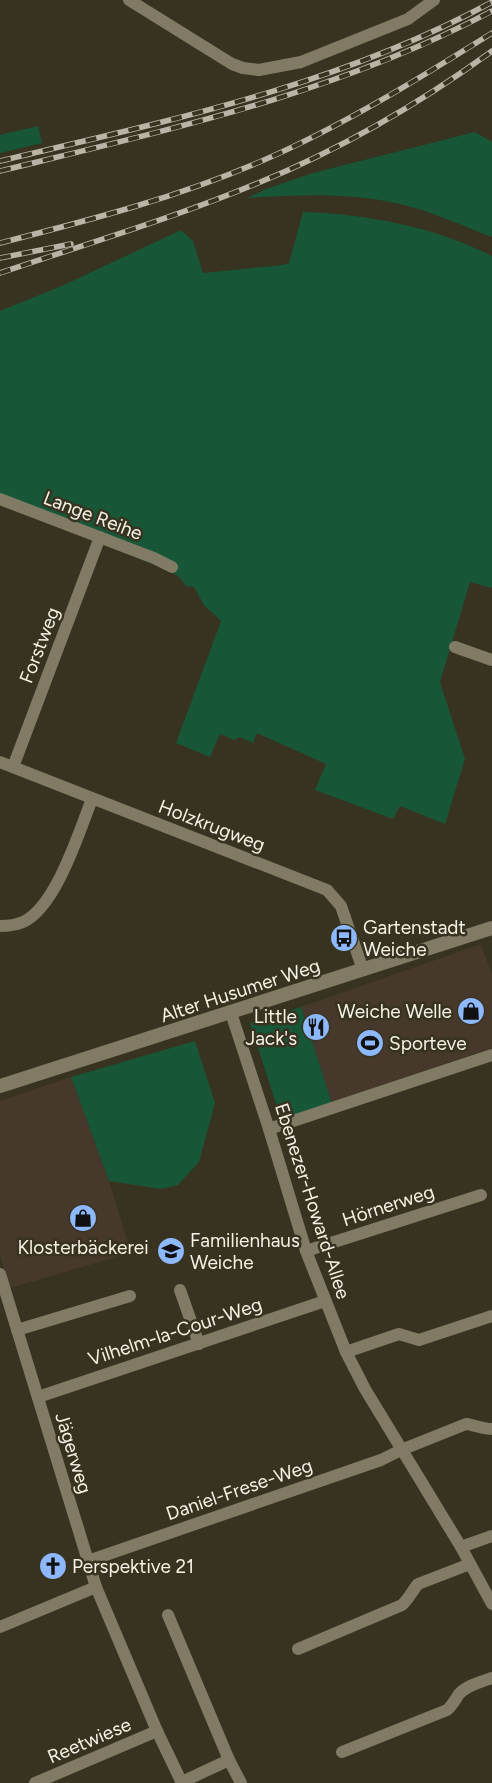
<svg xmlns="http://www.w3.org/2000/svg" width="492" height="1783" viewBox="0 0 492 1783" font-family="Figtree,sans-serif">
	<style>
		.commercial { fill: #46382b }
		.green { fill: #175636 }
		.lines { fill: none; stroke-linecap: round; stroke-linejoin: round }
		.minor { stroke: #817b65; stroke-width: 12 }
		.tertiary { stroke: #817b65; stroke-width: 14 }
		.rail-casing { stroke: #b8b5a7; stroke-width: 5.5 }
		.rail { stroke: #383320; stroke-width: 4; stroke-dasharray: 11; stroke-linecap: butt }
		.labels { text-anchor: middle; stroke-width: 5; stroke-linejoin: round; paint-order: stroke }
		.street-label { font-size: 19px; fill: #f4f1e5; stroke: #383320 }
		.poi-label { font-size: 19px; fill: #f4f1e5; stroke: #383320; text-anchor: start }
	</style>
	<rect width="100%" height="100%" fill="#383320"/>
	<!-- commercial -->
	<g class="commercial">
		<path d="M481,944L492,975V1048L332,1103L301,1007Z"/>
		<path d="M71,1077L109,1181L131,1253L10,1288L0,1256V1101Z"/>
	</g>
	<!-- green -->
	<g class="green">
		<path d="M38,126L42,143L0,153V135Z"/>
		<path d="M475,132L492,142V237C460,225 429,210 395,203C347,192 295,195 247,198L266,189L313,173Z"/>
		<path d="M303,212C368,214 434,227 492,256V588L470,582L440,682L465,759L445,824L400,806L393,819L315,790L326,764L257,733L253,743L240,737L234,740L220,734L210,757L176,743L221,621L204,605L194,587L186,586L180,578L172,572L0,503V311L64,285L181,230L193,241L203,273L282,265L289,263Z"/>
		<path d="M301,1007L332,1103L281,1119L250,1023Z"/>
		<path d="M195,1041L215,1103L199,1162L178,1185L161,1189L109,1181L71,1077Z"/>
	</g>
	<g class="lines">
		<!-- minor -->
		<g class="minor">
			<path d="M129,0L232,64L243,68L259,70L301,62L408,19L434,0"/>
			<path d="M0,499L154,558L172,567"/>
			<path d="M455,647L492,660"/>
			<path d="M0,762L327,890L341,906L363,970"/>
			<path d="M13,767L100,537"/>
			<path d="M0,926C7,926 16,925 23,922C56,907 79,832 92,799"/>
			<path d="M231,1013L269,1129L306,1251L346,1352L365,1389L461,1547L492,1604"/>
			<path d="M269,1129L492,1055"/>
			<path d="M306,1251L481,1195"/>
			<path d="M0,1274L96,1587L157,1731L182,1783"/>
			<path d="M180,1290L199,1344"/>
			<path d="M17,1330L130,1296"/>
			<path d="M346,1352L399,1334L419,1340L492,1316"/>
			<path d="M38,1397L325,1301"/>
			<path d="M461,1547L492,1536"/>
			<path d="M88,1561L381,1460L401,1450L466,1424C475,1425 483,1429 492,1429"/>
			<path d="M168,1615L229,1760L241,1783"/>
			<path d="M0,1627L96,1587"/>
			<path d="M298,1649L402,1605C409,1599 412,1591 418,1584L470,1564"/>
			<path d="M342,1752L447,1710C453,1705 455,1700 459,1694C467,1685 481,1682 492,1678"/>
			<path d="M182,1782L229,1760"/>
			<path d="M35,1783L157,1731"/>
		</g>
		<!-- tertiary -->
		<path class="tertiary" d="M0,1086L492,928"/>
		<!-- rail casing -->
		<g class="rail-casing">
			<g id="rail">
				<path d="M0,161C168,121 339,85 492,2"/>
				<path d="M0,171C168,130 338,93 492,11"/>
				<path d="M0,243C90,220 179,197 264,160C344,125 418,79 492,33"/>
				<path d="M0,258L71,244"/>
				<path d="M0,273C86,244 174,218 258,183C341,149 419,104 492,51"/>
			</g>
		</g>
		<!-- rail -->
		<use href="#rail" class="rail"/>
	</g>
	<!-- icons -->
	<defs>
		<g id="bus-disc" transform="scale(1.4375)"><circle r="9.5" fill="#8db9fc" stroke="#383320"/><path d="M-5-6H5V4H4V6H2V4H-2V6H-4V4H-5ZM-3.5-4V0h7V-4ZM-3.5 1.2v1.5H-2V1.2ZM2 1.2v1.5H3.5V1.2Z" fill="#111"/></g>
		<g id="shop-disc" transform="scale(1.4375)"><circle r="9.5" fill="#8db9fc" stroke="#383320"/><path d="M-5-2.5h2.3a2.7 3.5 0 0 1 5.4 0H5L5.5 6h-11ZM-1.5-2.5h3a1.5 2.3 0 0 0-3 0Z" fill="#111"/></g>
		<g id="restaurant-disc" transform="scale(1.4375)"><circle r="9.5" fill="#8db9fc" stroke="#383320"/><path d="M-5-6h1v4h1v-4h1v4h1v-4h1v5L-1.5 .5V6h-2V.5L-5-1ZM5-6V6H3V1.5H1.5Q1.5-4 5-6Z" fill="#111"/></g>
		<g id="stadium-disc" transform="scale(1.4375)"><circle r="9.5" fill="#8db9fc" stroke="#383320"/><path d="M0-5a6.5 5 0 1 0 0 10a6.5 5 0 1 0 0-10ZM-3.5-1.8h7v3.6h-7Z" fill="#111"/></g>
		<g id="school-disc" transform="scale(1.4375)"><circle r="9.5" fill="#8db9fc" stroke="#383320"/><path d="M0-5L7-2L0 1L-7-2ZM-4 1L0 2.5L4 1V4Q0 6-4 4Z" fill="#111"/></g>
		<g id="church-disc" transform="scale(1.4375)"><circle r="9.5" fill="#8db9fc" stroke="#383320"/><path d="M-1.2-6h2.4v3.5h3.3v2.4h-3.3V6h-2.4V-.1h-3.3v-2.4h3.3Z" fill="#111"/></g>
	</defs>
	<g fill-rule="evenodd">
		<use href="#bus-disc" x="344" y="938"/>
		<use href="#shop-disc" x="471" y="1011"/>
		<use href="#restaurant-disc" x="316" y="1027"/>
		<use href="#stadium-disc" x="370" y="1043"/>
		<use href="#shop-disc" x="83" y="1218"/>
		<use href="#school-disc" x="171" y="1251"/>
		<use href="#church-disc" x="53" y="1566"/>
	</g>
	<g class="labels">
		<!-- street labels -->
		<g class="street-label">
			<text transform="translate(93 515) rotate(21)" y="7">Lange Reihe</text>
			<text transform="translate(39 645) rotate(-69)" y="7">Forstweg</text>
			<text transform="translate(212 825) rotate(21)" y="7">Holzkrugweg</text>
			<text transform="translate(240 990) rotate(-18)" y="7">Alter Husumer Weg</text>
			<text transform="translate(313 1201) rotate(72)" y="7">Ebenezer-Howard-Allee</text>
			<text transform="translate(388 1205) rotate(-18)" y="7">Hörnerweg</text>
			<text transform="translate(175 1331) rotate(-18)" y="7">Vilhelm-la-Cour-Weg</text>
			<text transform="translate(74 1453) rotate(73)" y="7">Jägerweg</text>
			<text transform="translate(239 1489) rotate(-19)" y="7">Daniel-Frese-Weg</text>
			<text transform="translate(89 1740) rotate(-23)" y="7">Reetwiese</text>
		</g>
		<!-- poi labels -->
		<g class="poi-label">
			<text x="363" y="934">Gartenstadt<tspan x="363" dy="22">Weiche</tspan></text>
			<text x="452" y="1018" text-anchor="end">Weiche Welle</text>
			<text x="297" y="1023" text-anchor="end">Little<tspan x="297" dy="22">Jack's</tspan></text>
			<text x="389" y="1050">Sporteve</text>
			<text x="190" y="1247">Familienhaus<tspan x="190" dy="22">Weiche</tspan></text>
			<text x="83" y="1254" text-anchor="middle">Klosterbäckerei</text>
			<text x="72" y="1573">Perspektive 21</text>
		</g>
	</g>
</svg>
